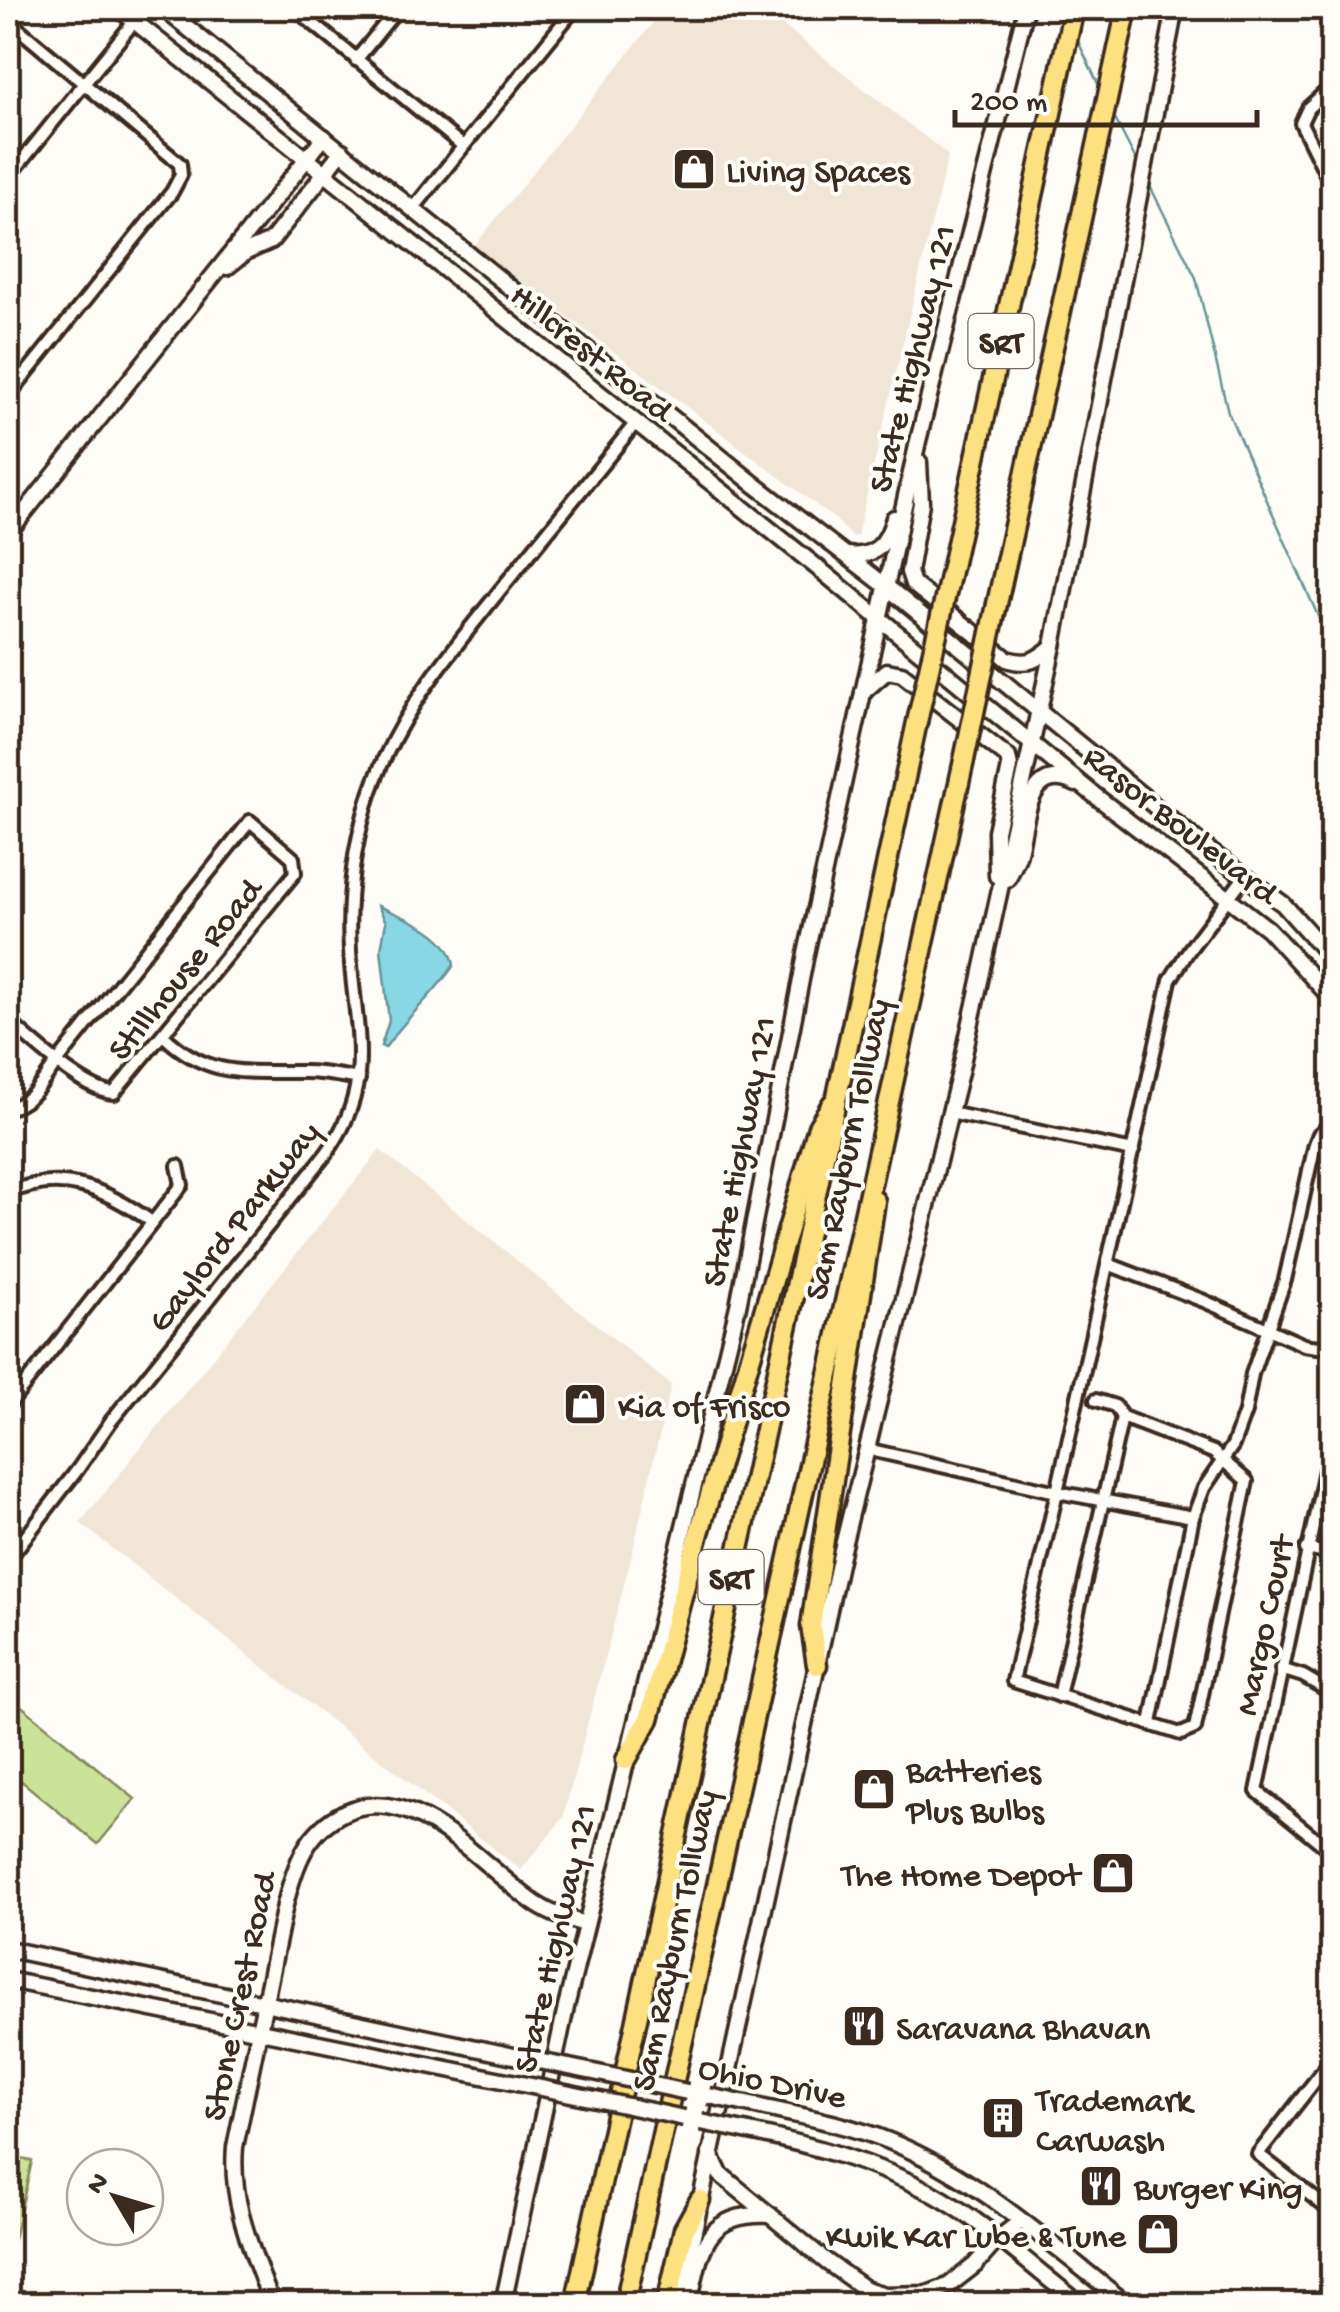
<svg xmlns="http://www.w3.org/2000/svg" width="1340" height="2312" viewBox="0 0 1340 2312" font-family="'Gochi Hand',sans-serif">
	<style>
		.built { fill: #f1e6d6 }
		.green { fill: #cbe399; stroke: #83865c; stroke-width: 2.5 }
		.water { fill: #88d7e4; stroke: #699295; stroke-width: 2.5 }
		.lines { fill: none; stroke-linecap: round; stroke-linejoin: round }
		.stream { stroke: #699295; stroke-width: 2.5 }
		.street-casing { stroke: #3b2a1e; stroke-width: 18 }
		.secondary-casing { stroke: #3b2a1e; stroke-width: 21 }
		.highway-casing { stroke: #3b2a1e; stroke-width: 25 }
		.street { stroke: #fdfcf7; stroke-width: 10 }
		.secondary { stroke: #fdfcf7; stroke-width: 14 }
		.highway { stroke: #fde080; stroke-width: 18 }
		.secondary-bridge-casing { stroke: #3b2a1e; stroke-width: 21; stroke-linecap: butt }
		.highway-bridge-casing { stroke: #3b2a1e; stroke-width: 25; stroke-linecap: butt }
		.secondary-bridge { stroke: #fdfcf7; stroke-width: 14 }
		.highway-bridge { stroke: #fde080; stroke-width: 18 }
		.labels { text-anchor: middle; stroke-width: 8; stroke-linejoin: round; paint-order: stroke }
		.shield { fill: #fdfcf7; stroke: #75695f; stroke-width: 2.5 }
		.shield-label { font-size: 32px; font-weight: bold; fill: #3b2a1e }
		.poi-label { font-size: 35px; fill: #3b2a1e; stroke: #fdfcf7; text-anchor: start }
		.street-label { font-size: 35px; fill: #3b2a1e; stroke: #fdfcf7 }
	</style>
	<rect width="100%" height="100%" fill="#fdfcf7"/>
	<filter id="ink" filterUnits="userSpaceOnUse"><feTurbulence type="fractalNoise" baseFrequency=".01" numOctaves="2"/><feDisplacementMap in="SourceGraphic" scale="20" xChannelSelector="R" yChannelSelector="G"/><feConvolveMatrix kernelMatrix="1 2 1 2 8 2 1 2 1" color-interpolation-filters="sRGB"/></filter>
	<g filter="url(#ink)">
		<!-- built -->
		<g class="built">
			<path d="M665,8H761L948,155L857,536L852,537L836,520L474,246Z"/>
			<path d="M380,1150L671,1385L632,1554L563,1818L521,1870L80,1523Z"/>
		</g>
		<!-- green -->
		<g class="green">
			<path d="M8,1695L135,1799L98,1844L8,1770Z"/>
			<path d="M8,2157L32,2161L8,2265Z"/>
		</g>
		<!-- water -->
		<path class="water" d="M378,906C405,918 449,932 454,965C433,996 405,1018 385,1048L381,1046L389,1021L381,949L386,922Z"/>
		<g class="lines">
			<!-- stream -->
			<g class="stream">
				<path d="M1076,37L1100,88"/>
				<path d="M1112,113L1138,164"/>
				<path d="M1149,184L1196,278L1228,412L1332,648"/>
			</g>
			<!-- street casing -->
			<g class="street-casing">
				<g id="street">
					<path d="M294,8L463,146"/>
					<path d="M8,20L180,164L181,175L172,192L8,396"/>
					<path d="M356,60L398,8"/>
					<path d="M1332,86L1308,108L1301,123L1332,186"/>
					<path d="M8,178L145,8"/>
					<path d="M413,209L575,8"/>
					<path d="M8,1021C33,1041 83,1091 114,1093L295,873L293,858L250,821L58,1061C44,1079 31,1105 8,1108"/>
					<path d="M164,1036C209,1079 247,1071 304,1072C323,1072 341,1076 359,1079"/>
					<path d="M950,1113L1133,1151"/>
					<path d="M8,1193C63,1169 107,1190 152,1222"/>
					<path d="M1108,1264L1204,1301L1304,1345L1318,1347L1332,1342"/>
					<path d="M1096,1400L1115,1406L1122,1417L1213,1452L1247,1481L1195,1728L1181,1734L1013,1681L1057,1492L1193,1517L1151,1723"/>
					<path d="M8,1406L182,1185L178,1166"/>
					<path d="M866,1449L1057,1492L1170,980L1189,950L1245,876"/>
					<path d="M1325,1470L1257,1791L1332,1852"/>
					<path d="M1193,1517L1204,1488L1233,1445L1245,1412L1252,1374L1285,1280L1315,1144L1319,1134L1332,1123"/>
					<path d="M1306,1549L1332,1554"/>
					<path d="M8,1560L78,1469L111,1421L326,1154C378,1083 354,1028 350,950C347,901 353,853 366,807C391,721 447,657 501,589C546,534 590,479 635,424"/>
					<path d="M1281,1669L1303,1676L1332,1693"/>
					<path d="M1059,1696L1122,1417"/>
					<path d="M1332,2059L1258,2154L1332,2212"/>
				</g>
			</g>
			<!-- secondary casing -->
			<g class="secondary-casing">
				<g id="secondary">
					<path d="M118,8L818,568L1093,794L1268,929L1332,999"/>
					<path d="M163,8L754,484L887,587L1211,852L1283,904L1332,959"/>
					<path d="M227,267L246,252L271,241L342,151"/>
					<path d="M919,462L921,503L909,572L913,584L1007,659C1028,666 1037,660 1053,646"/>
					<path d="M8,533L324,137"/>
					<path d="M847,555C875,558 887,544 894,518"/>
					<path d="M863,692L887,671L902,674L1008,757L1010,767L996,831L997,876"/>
					<path d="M1008,879C1011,871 1015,864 1018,856C1027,826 1025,760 1076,784"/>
					<path d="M8,1949L528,2059"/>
					<path d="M8,1980L517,2083"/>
					<path d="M569,2067L608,2075"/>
					<path d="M561,2092L600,2100"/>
					<path d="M756,2106C801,2116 846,2124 889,2141C978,2177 1052,2246 1127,2304"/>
					<path d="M749,2132C812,2145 874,2162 932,2193C985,2222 1032,2267 1080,2304"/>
					<path d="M710,2153L720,2174L827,2262L865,2289L885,2295L927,2294L948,2286L975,2265L998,2239L1021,2221"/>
					<path d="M272,2304C253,2252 230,2204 235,2147L285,1905C295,1865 306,1831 345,1812C416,1780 484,1869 536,1904C552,1915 568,1919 586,1924"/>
					<path d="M503,2304L566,2007L738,1306L806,954L918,441L1026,8"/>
					<path d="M678,2304L842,1550L961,1068L1053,646L1175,8"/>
					<path d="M689,2304C701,2250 703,2212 770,2215"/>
				</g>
			</g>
			<!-- highway casing -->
			<g class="highway-casing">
				<g id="highway">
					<path d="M952,567L1074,8"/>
					<path d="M997,604L1127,8"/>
					<path d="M817,1665L811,1626L875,1201"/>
					<path d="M626,1760L649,1719L699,1533L818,1127L832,1104"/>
					<path d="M575,2304C688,1777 806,1250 917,722"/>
					<path d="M625,2304L964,760"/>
					<path d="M667,2304L684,2229L700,2200"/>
				</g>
			</g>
			<!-- street -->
			<use href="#street" class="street"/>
			<!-- secondary -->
			<use href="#secondary" class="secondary"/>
			<!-- highway -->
			<use href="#highway" class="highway"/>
			<!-- secondary-bridge casing -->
			<g class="secondary-bridge-casing">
				<g id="secondary-bridge">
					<path d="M528,2059L569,2067"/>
					<path d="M608,2075L687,2092"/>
					<path d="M517,2083L561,2092"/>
					<path d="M709,2096L756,2106"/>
					<path d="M600,2100L684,2118"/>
					<path d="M701,2122L749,2132"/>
				</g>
			</g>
			<!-- highway-bridge casing -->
			<g class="highway-bridge-casing">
				<g id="highway-bridge">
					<path d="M917,722L952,567"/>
					<path d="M964,760L997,604"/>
				</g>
			</g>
			<!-- secondary-bridge -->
			<use href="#secondary-bridge" class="secondary-bridge"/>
			<!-- highway-bridge -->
			<use href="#highway-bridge" class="highway-bridge"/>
		</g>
	</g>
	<!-- icons -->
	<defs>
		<g id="shop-square" transform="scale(2.25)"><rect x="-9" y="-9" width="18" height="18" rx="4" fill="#3b2a1e" stroke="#fdfcf7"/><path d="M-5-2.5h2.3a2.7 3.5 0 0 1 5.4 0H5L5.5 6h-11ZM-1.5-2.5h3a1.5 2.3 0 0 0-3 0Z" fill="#fff"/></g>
		<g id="restaurant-square" transform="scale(2.25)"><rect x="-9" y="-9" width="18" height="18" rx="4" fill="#3b2a1e" stroke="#fdfcf7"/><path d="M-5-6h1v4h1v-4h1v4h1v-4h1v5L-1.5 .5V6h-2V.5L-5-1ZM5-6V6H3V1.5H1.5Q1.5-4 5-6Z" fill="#fff"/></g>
		<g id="building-square" transform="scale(2.25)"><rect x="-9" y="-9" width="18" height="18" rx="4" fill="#3b2a1e" stroke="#fdfcf7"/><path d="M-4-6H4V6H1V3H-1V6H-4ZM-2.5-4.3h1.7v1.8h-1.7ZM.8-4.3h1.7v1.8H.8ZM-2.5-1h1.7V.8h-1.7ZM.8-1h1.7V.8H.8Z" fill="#fff"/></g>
	</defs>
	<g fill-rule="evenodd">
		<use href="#shop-square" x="694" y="169"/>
		<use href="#shop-square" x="585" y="1404"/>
		<use href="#shop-square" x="874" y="1789"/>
		<use href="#shop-square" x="1113" y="1873"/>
		<use href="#restaurant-square" x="864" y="2026"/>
		<use href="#building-square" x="1003" y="2118"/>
		<use href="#restaurant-square" x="1101" y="2186"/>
		<use href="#shop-square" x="1158" y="2234"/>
	</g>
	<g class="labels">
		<!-- shield labels -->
		<g class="shield">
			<rect x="968.5" y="314" width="65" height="54" rx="8"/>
			<rect x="698.5" y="1550" width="65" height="54" rx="8"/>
		</g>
		<g class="shield-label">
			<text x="1001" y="352">SRT</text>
			<text x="731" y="1588">SRT</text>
		</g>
		<!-- poi labels -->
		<g class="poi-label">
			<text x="726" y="181">Living Spaces</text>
			<text x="618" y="1416">Kia of Frisco</text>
			<text x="906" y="1781">Batteries<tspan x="906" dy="40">Plus Bulbs</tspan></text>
			<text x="1080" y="1885" text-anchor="end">The Home Depot</text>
			<text x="896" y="2038">Saravana Bhavan</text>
			<text x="1036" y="2110">Trademark<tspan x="1036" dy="40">Carwash</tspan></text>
			<text x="1134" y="2198">Burger King</text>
			<text x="1126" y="2246" text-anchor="end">Kwik Kar Lube &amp; Tune</text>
		</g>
		<!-- street labels -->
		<g class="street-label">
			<text transform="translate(593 351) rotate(39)" y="12">Hillcrest Road</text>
			<text transform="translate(910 358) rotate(-76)" y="12">State Highway 121</text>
			<text transform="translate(1182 823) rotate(38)" y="12">Rasor Boulevard</text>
			<text transform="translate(183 968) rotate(-51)" y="12">Stillhouse Road</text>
			<text transform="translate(845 1149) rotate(-78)" y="12">Sam Rayburn Tollway</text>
			<text transform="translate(737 1151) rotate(-79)" y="12">State Highway 121</text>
			<text transform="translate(232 1225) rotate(-52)" y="12">Gaylord Parkway</text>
			<text transform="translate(1262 1625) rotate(-78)" y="12">Margo Court</text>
			<text transform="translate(553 1938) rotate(-77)" y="12">State Highway 121</text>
			<text transform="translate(672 1940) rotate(-78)" y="12">Sam Rayburn Tollway</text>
			<text transform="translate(237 1996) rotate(-78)" y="12">Stone Crest Road</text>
			<text transform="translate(773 2080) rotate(12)" y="12">Ohio Drive</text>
		</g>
	</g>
	<!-- margin -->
	<rect width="1340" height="2312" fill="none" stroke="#fdfcf7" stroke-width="40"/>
	<rect x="20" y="20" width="1300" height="2272" fill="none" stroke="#3b2a1e" stroke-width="4" filter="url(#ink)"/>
	<!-- north arrow -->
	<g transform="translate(115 2197) rotate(308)"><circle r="48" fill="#fdfcf7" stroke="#afa8a0" stroke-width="2.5"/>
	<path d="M0-8L18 38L0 25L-18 38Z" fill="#3b2a1e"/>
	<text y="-15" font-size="28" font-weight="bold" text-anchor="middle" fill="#3b2a1e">N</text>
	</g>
	<!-- scale -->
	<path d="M955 110v15h302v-15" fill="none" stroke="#3b2a1e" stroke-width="5"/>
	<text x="970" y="110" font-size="30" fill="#3b2a1e" stroke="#fdfcf7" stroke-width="8" paint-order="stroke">200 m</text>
</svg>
